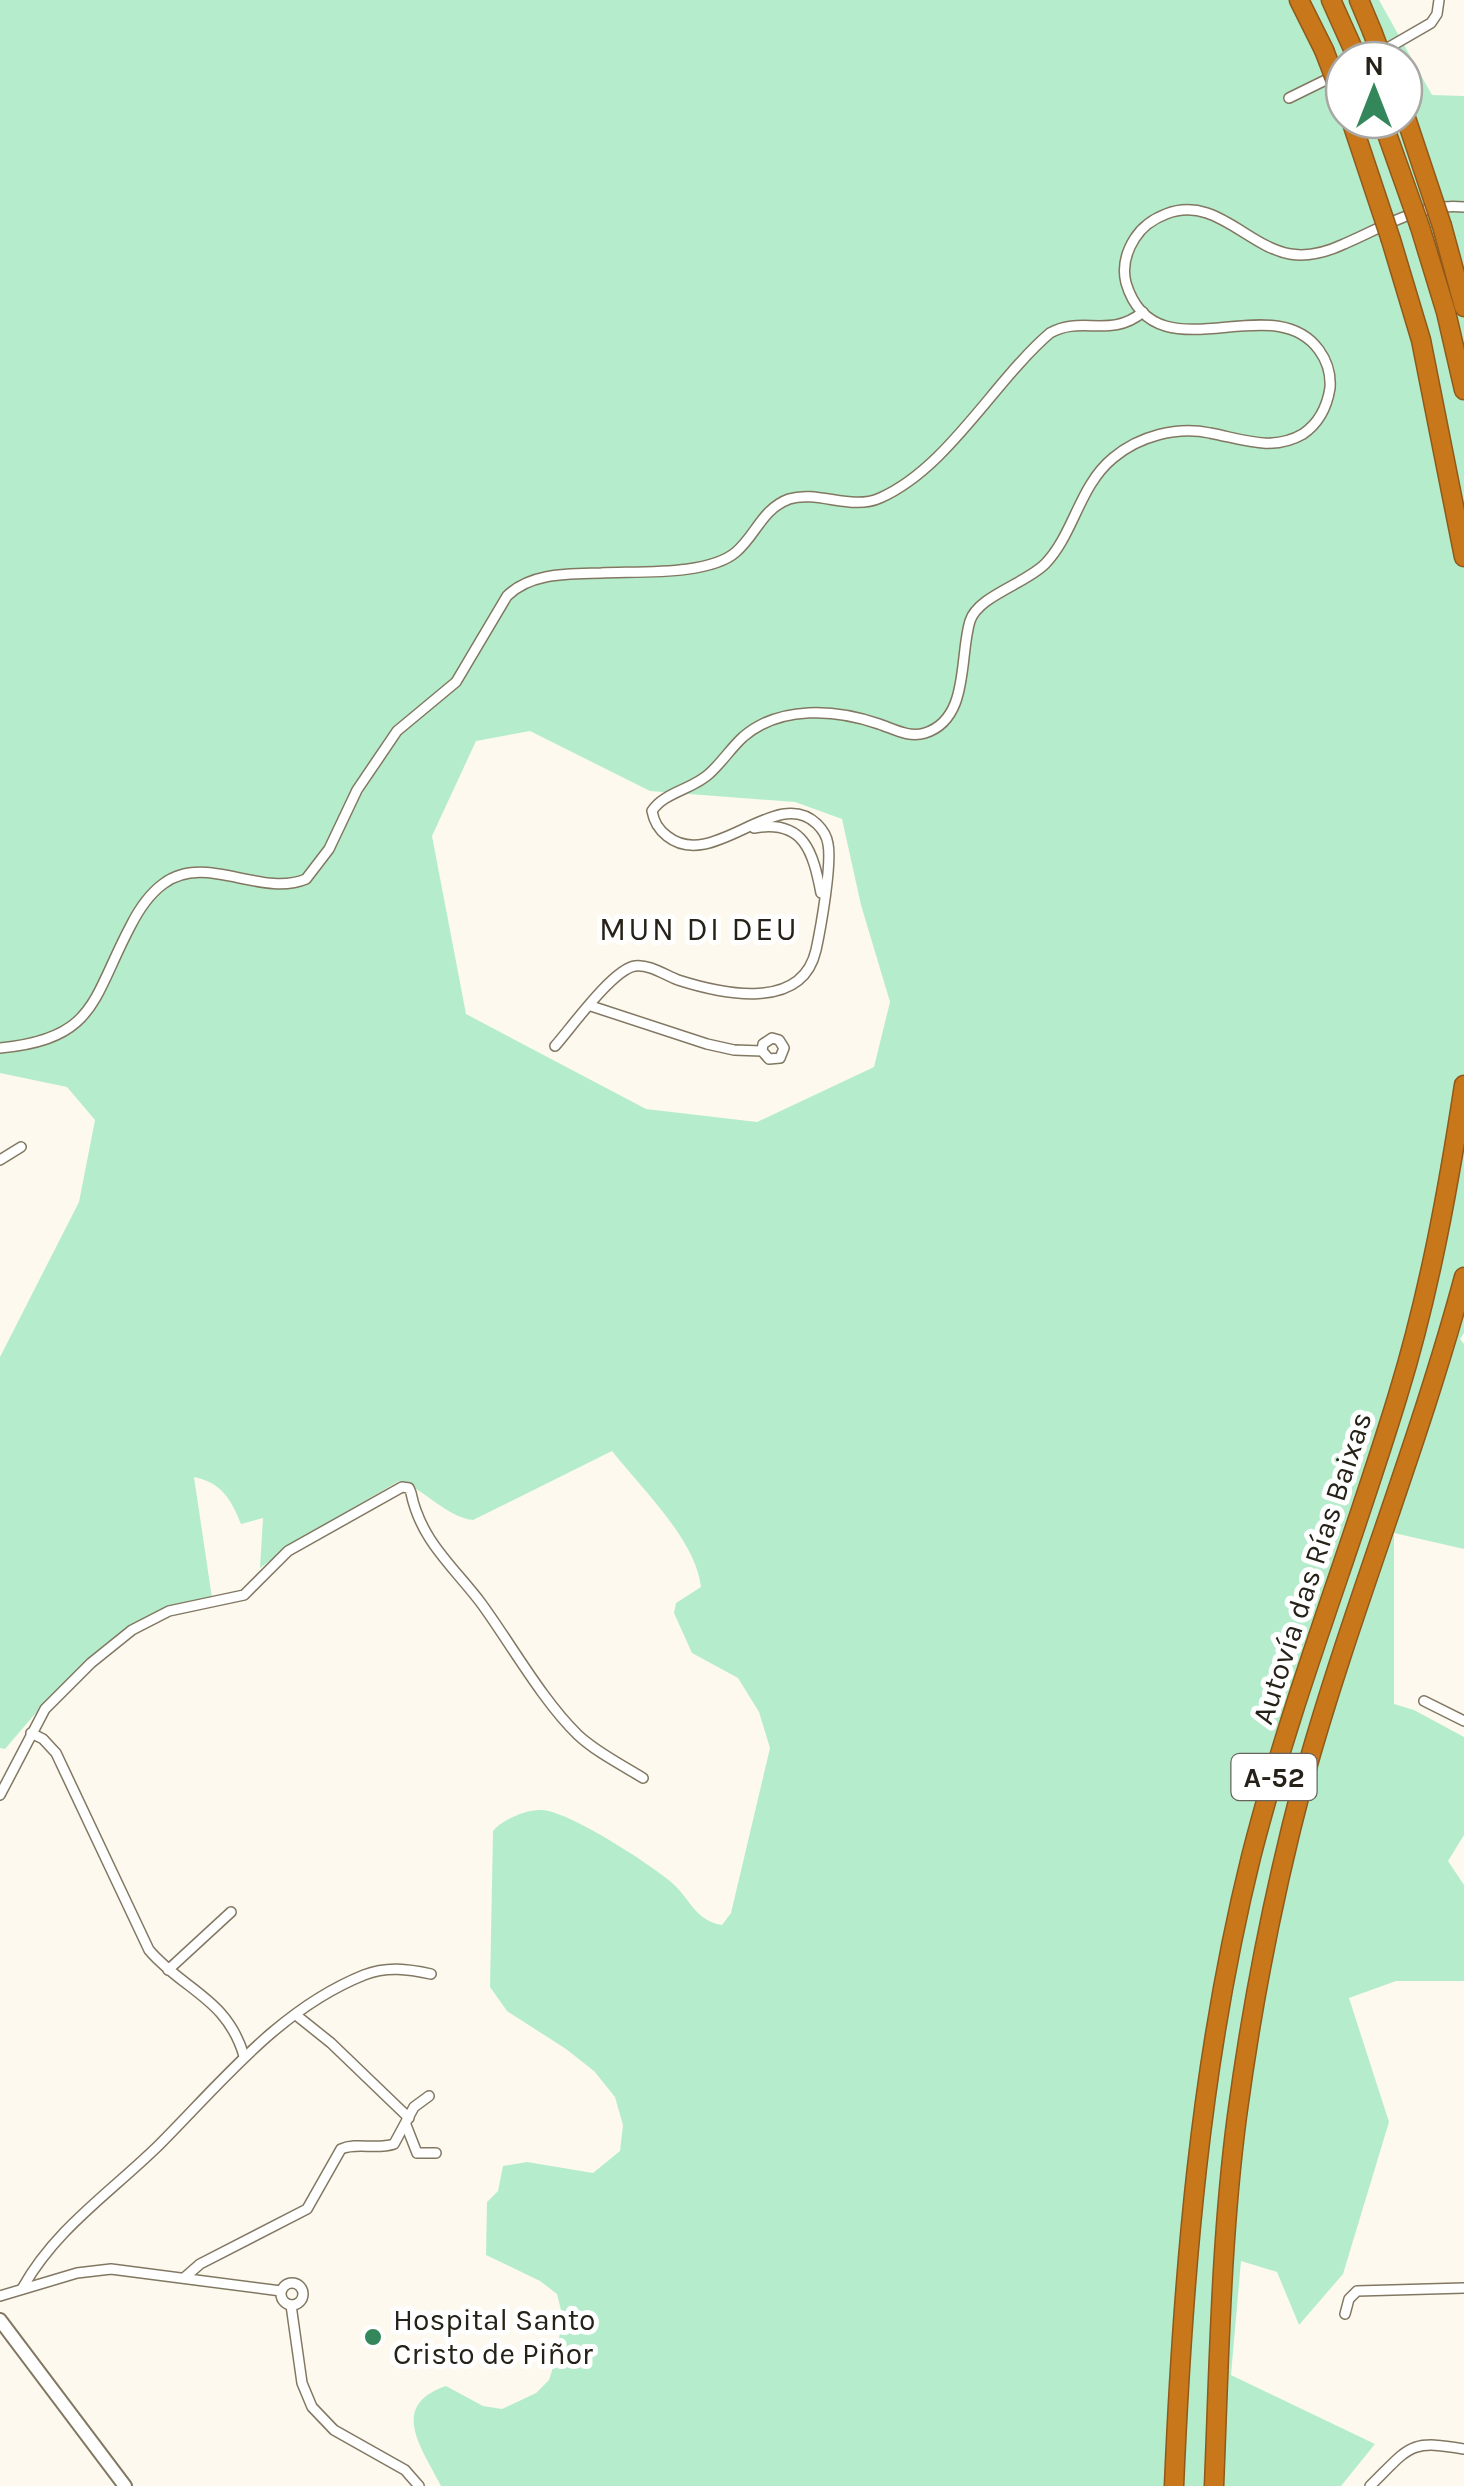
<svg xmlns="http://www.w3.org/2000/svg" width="1464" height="2486" viewBox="0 0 1464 2486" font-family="Karla,sans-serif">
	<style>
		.green { fill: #b5edcc; fill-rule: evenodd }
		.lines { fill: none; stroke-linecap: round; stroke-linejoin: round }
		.street-casing { stroke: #827862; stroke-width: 12 }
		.secondary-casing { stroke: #827862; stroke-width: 16 }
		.highway-casing { stroke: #8f591a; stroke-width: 21 }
		.street { stroke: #fff; stroke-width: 9 }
		.secondary { stroke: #fff; stroke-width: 12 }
		.highway { stroke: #c8771b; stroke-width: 18 }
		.highway-bridge-casing { stroke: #8f591a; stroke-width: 21; stroke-linecap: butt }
		.highway-bridge { stroke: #c8771b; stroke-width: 18 }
		.poi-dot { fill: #33875a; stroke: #fff; stroke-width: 4 }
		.labels { text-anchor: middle; stroke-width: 10; stroke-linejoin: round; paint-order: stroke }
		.shield { fill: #fff; stroke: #67645e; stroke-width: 2.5 }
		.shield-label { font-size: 28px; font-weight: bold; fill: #262219 }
		.street-label { font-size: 30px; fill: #262219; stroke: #fff }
		.poi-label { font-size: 30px; fill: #262219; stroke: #fff; text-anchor: start }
		.neighbourhood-label { font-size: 32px; letter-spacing: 2.5px; fill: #262219; stroke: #fff }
	</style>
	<rect width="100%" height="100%" fill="#fdf9ef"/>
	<!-- green -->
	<path class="green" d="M0,0H1379L1432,95L1464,96V1333L1460,1339L1464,1344V1549L1394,1533V1704L1414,1710L1464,1737V1835L1448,1861L1464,1885V1981H1396L1349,1998L1389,2122L1343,2274L1299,2325L1277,2272L1241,2261L1231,2375L1375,2444L1341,2486H441C422,2448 388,2406 446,2386L483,2406L502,2409L536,2393L549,2380L554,2364L563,2318L557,2294L540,2281L486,2255L487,2202L498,2191L503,2166L527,2162L593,2173L620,2151L623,2125L615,2097L594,2071L566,2049L507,2011L490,1987L493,1831C502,1820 526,1809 542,1810C568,1811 649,1863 671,1882C691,1899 694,1920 722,1925L731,1913L770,1748L759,1712L738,1678L692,1653L674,1613L676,1603L701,1587C696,1540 641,1488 612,1451L473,1520C446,1517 425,1489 399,1481L298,1540L260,1568L263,1518L241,1524C231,1499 222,1483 194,1477L212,1598L168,1606L131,1627L41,1707L5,1749L0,1748V1357L79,1202L95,1120L67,1087L0,1073ZM1344,60H1404V120H1344ZM530,731L650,791L795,802L842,819L861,905L890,1002L874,1067L757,1122L646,1109L466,1014L432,836L476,741Z"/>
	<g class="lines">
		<!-- street casing -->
		<g class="street-casing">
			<g id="street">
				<path d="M1367,60L1431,23L1437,14L1439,0"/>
				<path d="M1289,98L1344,71"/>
				<path d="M754,828C804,819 813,852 821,893"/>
				<path d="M591,1006L707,1044L734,1050L762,1051L769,1059L780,1058L784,1048L779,1040L772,1038L763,1044L762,1051"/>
				<path d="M555,1046C571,1028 613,969 635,966C649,964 665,975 678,980C722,994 802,1012 816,950C821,927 832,864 828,844C827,837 822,829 817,824C776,784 713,873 667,836C658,829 654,822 652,811C664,792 694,789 710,773C722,762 731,748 743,737C780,705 836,709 879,724C894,729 909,738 925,733C970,719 959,656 970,621C978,596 1025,584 1045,564C1074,534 1079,486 1113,458C1139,436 1177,426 1210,433C1242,439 1272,452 1303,434C1319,423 1327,407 1330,388C1331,374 1327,361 1319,350C1272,285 1155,379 1126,283C1122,267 1126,252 1135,238C1142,227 1153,219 1166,214C1215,195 1246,246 1290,254C1308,257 1327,252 1344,244C1382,228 1421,202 1464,207"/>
				<path d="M0,1048C96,1039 92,999 130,927C138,911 148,895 163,884C205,852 261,898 306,879L329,849L357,790L397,731L456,682L507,596C531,572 570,574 601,573C637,571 708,576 736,552C756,535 762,509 789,499C818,490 851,511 880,498C948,468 994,381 1050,333C1082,315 1110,339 1143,312"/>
				<path d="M0,1160L21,1147"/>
				<path d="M1424,1701L1464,1721"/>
				<path d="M31,1733L43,1739L56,1753L149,1950C183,1990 227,1998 244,2056"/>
				<path d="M0,1795L45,1709L91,1663L132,1630L169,1611L244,1595L288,1551L402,1487L409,1488L411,1493C421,1541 453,1566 481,1603C511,1644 542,1700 578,1735C596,1752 622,1765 643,1778"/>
				<path d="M168,1970L231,1912"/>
				<path d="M296,2015L331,2043L409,2118"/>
				<path d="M406,2125L417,2153H436"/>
				<path d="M184,2278L200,2264L307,2209L341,2149C357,2142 376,2150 394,2144L414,2107L429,2096"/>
				<circle cx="292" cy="2294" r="11"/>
				<path d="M22,2289C55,2229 110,2193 159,2145C221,2083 279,2009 364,1975C387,1966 408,1969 431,1974"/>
				<path d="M0,2296L77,2273L111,2269L281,2291"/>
				<path d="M291,2305L302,2383L312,2407L334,2430L405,2470L419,2486"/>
				<path d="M1345,2314L1349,2299L1357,2291L1464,2288"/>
				<path d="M1370,2486C1410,2447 1408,2439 1464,2449"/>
			</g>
		</g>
		<!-- secondary casing -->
		<g class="secondary-casing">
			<path id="secondary" d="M0,2320L125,2486"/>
		</g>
		<!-- highway casing -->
		<g class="highway-casing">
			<g id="highway">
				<path d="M1299,0L1324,50"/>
				<path d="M1331,0L1358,60"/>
				<path d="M1359,0L1372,31"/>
				<path d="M1442,226L1464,307"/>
				<path d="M1420,227L1446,312L1464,390"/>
				<path d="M1391,240L1421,340L1464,557"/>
				<path d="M1174,2486C1183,2274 1200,2063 1251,1857C1291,1700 1351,1550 1398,1395C1429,1294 1448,1190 1464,1085"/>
				<path d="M1214,2486C1219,2363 1221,2238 1237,2116C1252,2004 1274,1891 1303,1782C1350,1612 1418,1448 1464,1277"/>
			</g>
		</g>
		<!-- street -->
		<use href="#street" class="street"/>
		<!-- secondary -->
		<use href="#secondary" class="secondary"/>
		<!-- highway -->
		<use href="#highway" class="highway"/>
		<!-- highway-bridge casing -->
		<g class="highway-bridge-casing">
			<g id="highway-bridge">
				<path d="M1372,31L1383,60"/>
				<path d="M1324,50L1344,102"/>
				<path d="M1404,112L1442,226"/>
				<path d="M1351,120L1391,240"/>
				<path d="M1382,120L1420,227"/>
			</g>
		</g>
		<!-- highway-bridge -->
		<use href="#highway-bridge" class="highway-bridge"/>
	</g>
	<!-- markers -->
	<circle class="poi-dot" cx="373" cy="2337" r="10"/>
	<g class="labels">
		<!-- shield labels -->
		<rect class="shield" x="1231.5" y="1754" width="85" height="46" rx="8"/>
		<g class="shield-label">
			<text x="1274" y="1787">A-52</text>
		</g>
		<!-- street labels -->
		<g class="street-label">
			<text transform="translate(1312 1568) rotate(-72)" y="10">Autovía das Rías Baixas</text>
		</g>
		<!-- poi labels -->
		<g class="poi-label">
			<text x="393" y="2330">Hospital Santo<tspan x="393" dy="34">Cristo de Piñor</tspan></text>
		</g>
		<!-- neighbourhood labels -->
		<g class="neighbourhood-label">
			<text x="699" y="940">MUN DI DEU</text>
		</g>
	</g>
	<!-- north arrow -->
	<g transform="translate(1374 90)"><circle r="48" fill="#ffffff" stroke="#a8a7a3" stroke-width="2.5"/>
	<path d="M0-8L18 38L0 25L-18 38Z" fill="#33875a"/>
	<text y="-15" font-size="28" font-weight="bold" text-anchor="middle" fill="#262219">N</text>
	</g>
</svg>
